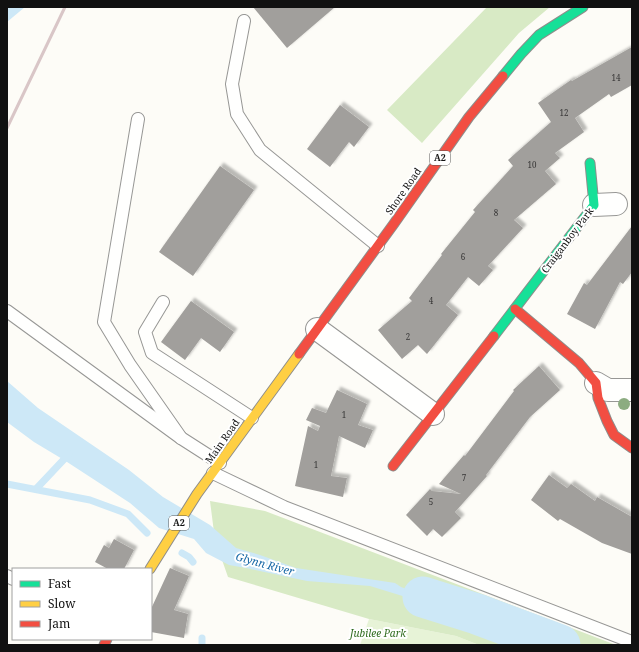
<svg xmlns="http://www.w3.org/2000/svg" width="639" height="652" viewBox="0 0 639 652" font-family="'Noto Serif',serif">
	<style>
		.green { fill: #e7f3d7 }
		.forest { fill: #d8eac5 }
		.water { fill: #cde8f7 }
		.lines { fill: none; stroke-linecap: round; stroke-linejoin: round }
		.stream { stroke: #cde8f7; stroke-width: 7 }
		.river { stroke: #cde8f7; stroke-width: 41 }
		.building { fill: #a19f9c; filter: url(#shadow) }
		.lane-casing { stroke: #979795; stroke-width: 14 }
		.street-casing { stroke: #979795; stroke-width: 24 }
		.fast-casing { stroke: #8e8d8b; stroke-width: 11 }
		.slow-casing { stroke: #8e8d8b; stroke-width: 11 }
		.jam-casing { stroke: #8e8d8b; stroke-width: 11 }
		.lane { stroke: #fffffe; stroke-width: 12 }
		.street { stroke: #fffffe; stroke-width: 22 }
		.fast { stroke: #16e098; stroke-width: 9 }
		.slow { stroke: #ffcf43; stroke-width: 9 }
		.jam { stroke: #f24e42; stroke-width: 9 }
		.rail { stroke: #d9c6c7; stroke-width: 3 }
		.tree { fill: #8cac80 }
		.labels { text-anchor: middle; stroke-width: 4; stroke-linejoin: round; paint-order: stroke }
		.number-label { font-size: 8px; fill: #353434 }
		.shield { fill: #fff; stroke: #585858; stroke-width: 1 }
		.shield-label { font-size: 9px; font-weight: bold; fill: #111 }
		.street-label { font-size: 10px; fill: #111; stroke: #fff }
		.park-label { font-size: 10px; font-style: italic; fill: #2f6b1f; stroke: #fff }
		.water-label { font-size: 11px; font-style: italic; fill: #1768a6; stroke: #fff }
	</style>
	<defs>
		<filter id="shadow"><feDropShadow dx="3.5" dy="-3.5" stdDeviation="1" flood-color="#0004"/></filter>
	</defs>
	<rect width="100%" height="100%" fill="#fdfcf7"/>
	<!-- green -->
	<path class="green" d="M369,619L456,636L479,645H360Z"/>
	<!-- forest -->
	<g class="forest">
		<path d="M487,7H550L519,33L422,143L387,110Z"/>
		<path d="M210,501L265,511L616,645H479L456,636L369,619L228,577L215,540Z"/>
	</g>
	<!-- water -->
	<g class="water">
		<path d="M7,7H25L7,22Z"/>
		<path d="M7,381L38,408L129,470L163,497L210,525L236,548L260,555L296,568L395,583L401,587L441,602L477,614L435,606L370,586L307,581L246,568L229,565L206,553L194,539L159,528L130,503L64,460L34,442L7,422Z"/>
	</g>
	<g class="lines">
		<!-- stream -->
		<g class="stream">
			<path d="M7,484L90,500L128,514L147,533"/>
			<path d="M36,489L69,454"/>
			<path d="M182,553L189,557L193,562"/>
			<path d="M202,645V638"/>
		</g>
		<!-- river -->
		<path class="river" d="M423,597L477,614L560,645"/>
	</g>
	<!-- building -->
	<g class="building">
		<path d="M253,7H335L287,48Z"/>
		<path d="M632,47V85L611,97L609,94L575,118L584,132L555,153L560,158L545,171L556,184L514,220L523,228L488,266L493,270L479,286L468,277L446,305L458,315L427,354L418,345L402,359L378,330L412,301L409,298L442,255L441,254L475,212L473,210L513,166L508,160L551,122L538,103L571,80L572,81Z"/>
		<path d="M340,105L369,127L354,147L349,142L330,167L307,149Z"/>
		<path d="M220,166L254,190L193,276L159,252Z"/>
		<path d="M632,226V272L623,284L620,282L595,329L567,314L584,283L587,285Z"/>
		<path d="M191,301L234,332L220,352L201,338L185,360L161,342Z"/>
		<path d="M539,366L560,390L530,417L486,475L487,476L455,512L461,518L442,537L433,529L427,536L406,515L430,489L432,491L461,494L439,484L464,455L465,456L514,391L513,390Z"/>
		<path d="M337,390L367,404L358,425L373,430L365,448L339,436L331,476L347,478L343,497L295,486L308,426L318,431L320,426L306,420L312,408L326,413Z"/>
		<path d="M549,475L567,488L571,484L595,501L597,497L632,517V554L602,543L560,519L558,521L531,500Z"/>
		<path d="M114,539L134,550L124,569H108L95,562L104,545L109,548Z"/>
		<path d="M170,568L189,576L174,610L188,614L184,638L151,632V609Z"/>
	</g>
	<g class="lines">
		<!-- lane casing -->
		<g class="lane-casing">
			<g id="lane">
				<path d="M244,21L232,84L237,114L260,150L378,246"/>
				<path d="M138,119L104,322L130,365L181,438"/>
				<path d="M163,302L145,332L152,353L252,418"/>
				<path d="M7,311L181,438L220,463"/>
				<path d="M213,473L284,507L632,642"/>
				<path d="M7,576L13,579"/>
			</g>
		</g>
		<!-- street casing -->
		<g class="street-casing">
			<g id="street">
				<path d="M594,205L616,204"/>
				<path d="M317,329L433,414"/>
				<path d="M596,383L608,390H632"/>
			</g>
		</g>
		<!-- fast casing -->
		<g class="fast-casing">
			<g id="fast">
				<path d="M503,76L521,54L539,35L583,7"/>
				<path d="M494,336L594,205L590,163"/>
			</g>
		</g>
		<!-- slow casing -->
		<g class="slow-casing">
			<path id="slow" d="M150,569L197,494L299,354"/>
		</g>
		<!-- jam casing -->
		<g class="jam-casing">
			<g id="jam">
				<path d="M515,309L579,363L596,383L598,398L607,421L614,435L632,448"/>
				<path d="M299,354L393,225L469,117L503,76"/>
				<path d="M393,466L494,336"/>
				<path d="M104,645L107,639"/>
			</g>
		</g>
		<!-- lane -->
		<use href="#lane" class="lane"/>
		<!-- street -->
		<use href="#street" class="street"/>
		<!-- fast -->
		<use href="#fast" class="fast"/>
		<!-- slow -->
		<use href="#slow" class="slow"/>
		<!-- jam -->
		<use href="#jam" class="jam"/>
		<!-- rail -->
		<path class="rail" d="M7,128L65,7"/>
	</g>
	<!-- trees -->
	<circle class="tree" cx="624" cy="404" r="6"/>
	<g class="labels">
		<!-- number labels -->
		<g class="number-label">
			<text x="616" y="81">14</text>
			<text x="564" y="116">12</text>
			<text x="532" y="168">10</text>
			<text x="496" y="216">8</text>
			<text x="463" y="260">6</text>
			<text x="431" y="304">4</text>
			<text x="408" y="340">2</text>
			<text x="344" y="418">1</text>
			<text x="316" y="468">1</text>
			<text x="464" y="481">7</text>
			<text x="431" y="505">5</text>
		</g>
		<!-- shield labels -->
		<g class="shield">
			<rect x="430" y="151" width="20" height="14" rx="3"/>
			<rect x="169" y="516" width="20" height="14" rx="3"/>
		</g>
		<g class="shield-label">
			<text x="440" y="161">A2</text>
			<text x="179" y="526">A2</text>
		</g>
		<!-- street labels -->
		<g class="street-label">
			<text transform="translate(403 191) rotate(-55)" y="4">Shore Road</text>
			<text transform="translate(567 240) rotate(-53)" y="4">Craiganboy Park</text>
			<text transform="translate(222 441) rotate(-55)" y="4">Main Road</text>
		</g>
		<!-- park labels -->
		<g class="park-label">
			<text x="378" y="637">Jubilee Park</text>
		</g>
		<!-- water labels -->
		<g class="water-label">
			<text transform="translate(265 564) rotate(15)" y="4">Glynn River</text>
		</g>
	</g>
	<!-- border -->
	<rect width="639" height="652" fill="none" stroke="#111111" stroke-width="16"/>
	<!-- legend -->
	<rect x="12" y="568" width="140" height="72" fill="#ffffff" stroke="#a0a0a0"/>
	<rect x="20" y="581" width="20" height="6" fill="#16e098" stroke="#a0a0a0"/>
	<text x="48" y="588" font-size="12" fill="#111111">Fast</text>
	<rect x="20" y="601" width="20" height="6" fill="#ffcf43" stroke="#a0a0a0"/>
	<text x="48" y="608" font-size="12" fill="#111111">Slow</text>
	<rect x="20" y="621" width="20" height="6" fill="#f24e42" stroke="#a0a0a0"/>
	<text x="48" y="628" font-size="12" fill="#111111">Jam</text>
</svg>
